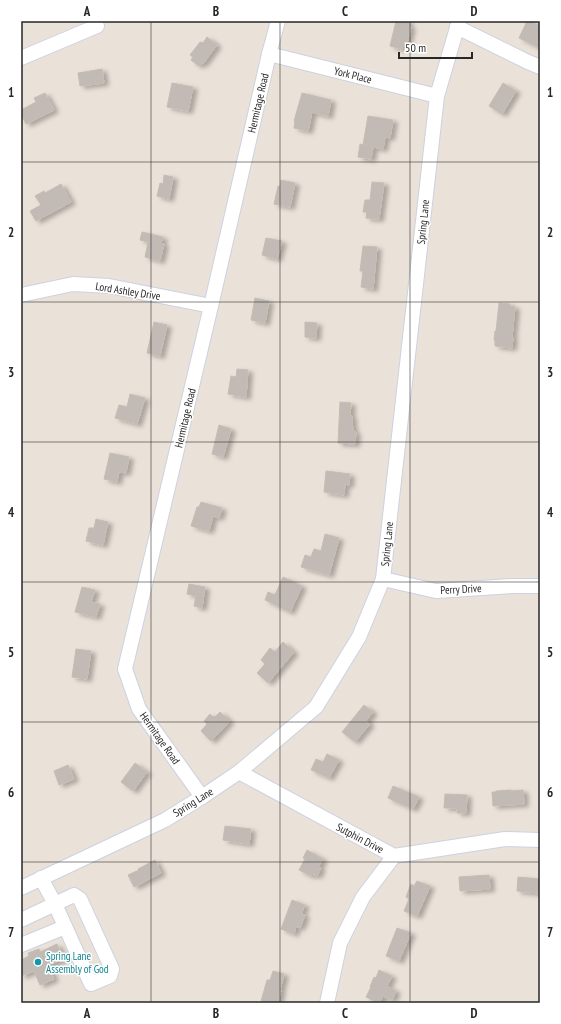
<svg xmlns="http://www.w3.org/2000/svg" width="561" height="1024" viewBox="0 0 561 1024" font-family="'PT Sans Narrow',sans-serif">
	<style>
		.building { fill: #c2bbb5; stroke: #c5bdb2; filter: url(#shadow) }
		.lines { fill: none; stroke-linecap: round; stroke-linejoin: round }
		.minor-casing { stroke: #cdd2e1; stroke-width: 16 }
		.minor { stroke: #fff; stroke-width: 14 }
		.grid { fill: none; stroke: #272727; stroke-width: 1; stroke-opacity: 0.55 }
		.culture-dot { fill: #0f9aa8; stroke: #fff; stroke-width: 1.5 }
		.labels { text-anchor: middle; stroke-width: 3; stroke-linejoin: round; paint-order: stroke }
		.street-label { font-size: 11px; fill: #272727; stroke: #fff }
		.culture-label { font-size: 11px; fill: #0d838f; stroke: #fff; text-anchor: start }
		.neatline { fill: none; stroke: #272727; stroke-width: 1.5 }
		.grid-label { font-size: 13px; text-anchor: middle; font-weight: bold; fill: #272727 }
	</style>
	<defs>
		<filter id="shadow"><feDropShadow dx="4.5" dy="2.5" stdDeviation="2" flood-color="#0004"/></filter>
	</defs>
	<rect width="100%" height="100%" fill="#eae1d8"/>
	<!-- building -->
	<g class="building">
		<path d="M396,21H409L408,26L411,27L407,43H404L402,49L390,46Z"/>
		<path d="M527,21H530L540,26V48L519,38Z"/>
		<path d="M207,37L217,45L203,64L201,63L199,66L191,60L193,57L190,55L200,42L203,43Z"/>
		<path d="M102,69L104,83L80,86L78,73Z"/>
		<path d="M172,83L193,87L188,111L167,107Z"/>
		<path d="M503,83L516,91L502,114L489,106Z"/>
		<path d="M45,93L54,110L26,124L21,114V110L36,102L34,98Z"/>
		<path d="M302,93L331,100L328,116L312,112L308,131L294,128L295,121H294Z"/>
		<path d="M368,116L393,120L390,138L385,137L383,149L373,147L371,159L358,157L360,144L363,145Z"/>
		<path d="M164,175L173,177L169,199L157,196L160,183L163,184Z"/>
		<path d="M281,180L295,183L290,207L274,204L278,186L280,187Z"/>
		<path d="M372,182L384,183L379,219L366,218L367,212H363L365,200H370Z"/>
		<path d="M61,184L71,202L36,221L30,211L41,205L35,196L44,191L45,193Z"/>
		<path d="M142,232L163,237L161,243L164,244L160,261L145,257L148,242L140,240Z"/>
		<path d="M266,238L282,241L277,259L262,255Z"/>
		<path d="M363,246L377,247L373,289L361,287L363,271H360Z"/>
		<path d="M255,298L269,301L265,323L251,320Z"/>
		<path d="M499,303L510,304V306L515,307L512,337H513L512,348L495,346V340H494L495,331H496Z"/>
		<path d="M154,322L167,325L160,356L147,353Z"/>
		<path d="M305,322L317,323L316,338L305,337Z"/>
		<path d="M237,369L248,370L246,397L228,394L231,376L236,377Z"/>
		<path d="M130,394L145,398L137,424L115,418L119,405L127,407Z"/>
		<path d="M340,402L351,403L350,416H352V426H353V431L356,432L355,444L338,443Z"/>
		<path d="M219,425L231,429L223,457L212,454Z"/>
		<path d="M110,453L129,457L126,473L119,472L117,482L104,479Z"/>
		<path d="M326,471L350,474L349,485L345,484L344,495L324,492Z"/>
		<path d="M201,502L222,508L219,518L213,516L209,531L191,526L197,507H199Z"/>
		<path d="M96,519L108,522L103,545L86,541L89,528H94Z"/>
		<path d="M325,534L339,538L329,575L301,567L305,555L311,557L314,549L321,551Z"/>
		<path d="M283,577L302,586L290,612L265,600L268,592L275,595Z"/>
		<path d="M189,584L205,587L202,608L194,606L196,596L187,594Z"/>
		<path d="M82,587L95,590L91,602L100,604L96,617L75,612Z"/>
		<path d="M283,642L294,652L268,683L257,673L265,664L261,660L270,648L275,652Z"/>
		<path d="M76,649L91,651L87,679L72,677Z"/>
		<path d="M364,705L373,712L366,721L370,724L355,742L342,732Z"/>
		<path d="M220,712L229,720L228,722H229L211,741L201,731L207,724L204,721L210,714L213,717L214,716L215,717Z"/>
		<path d="M327,754L339,760L329,778L311,770L316,759L323,762Z"/>
		<path d="M135,763L147,772L133,791L121,782Z"/>
		<path d="M68,765L74,779L59,785L54,771Z"/>
		<path d="M393,786L419,797L413,809L388,798Z"/>
		<path d="M511,790V791L523,790L524,804L493,806L492,792H496V791Z"/>
		<path d="M445,794L467,795L466,813H457V808H444Z"/>
		<path d="M225,826L251,829L249,844L223,840Z"/>
		<path d="M307,850L323,859L318,867L321,868L317,876L312,874L311,876L299,870L305,859L303,858Z"/>
		<path d="M155,860L161,873L134,887L128,875L139,870L138,869Z"/>
		<path d="M489,875L490,889L460,891L459,877Z"/>
		<path d="M518,877L540,879V893L517,891Z"/>
		<path d="M417,881L430,886L417,916L404,911L409,899L406,897L411,884L414,886Z"/>
		<path d="M292,900L305,905L301,914L305,915L300,928L296,926L294,934L281,929Z"/>
		<path d="M397,928L411,933L399,961L386,956Z"/>
		<path d="M57,944L64,959L48,965L54,979L40,985L34,971L21,976V960L29,956L28,953L39,949L40,952Z"/>
		<path d="M379,970L392,976L387,986L396,991L392,1000L383,996L379,1003H378L366,997L371,987H370L374,977L376,978Z"/>
		<path d="M273,971L284,974L280,990H281L278,1003H266L261,1001L267,980H270Z"/>
	</g>
	<g class="lines">
		<!-- minor casing -->
		<g class="minor-casing">
			<g id="minor">
				<path d="M457,27L528,62L540,67"/>
				<path d="M269,54L437,96"/>
				<path d="M21,58L97,26"/>
				<path d="M21,295L73,284L109,286L211,306"/>
				<path d="M383,579L436,591L512,586H540"/>
				<path d="M239,772L394,856L505,839L540,840"/>
				<path d="M202,797L139,709L125,669L211,306L269,54L278,21"/>
				<path d="M21,888L165,820L202,797L239,772L316,707L359,637L383,579L437,96L459,21"/>
				<path d="M21,920L74,895L80,899L112,969L110,976L91,984L55,904L41,878"/>
				<path d="M21,945L65,927"/>
				<path d="M327,1003L340,943L363,897L394,856"/>
			</g>
		</g>
		<!-- minor -->
		<use href="#minor" class="minor"/>
	</g>
	<!-- grid -->
	<path class="grid" d="M151,21V1003M280,21V1003M410,21V1003M21,162H540M21,302H540M21,442H540M21,582H540M21,722H540M21,862H540"/>
	<!-- markers -->
	<circle class="culture-dot" cx="38" cy="962" r="4"/>
	<g class="labels">
		<!-- street labels -->
		<g class="street-label">
			<text transform="translate(353 75) rotate(14)" y="4">York Place</text>
			<text transform="translate(258 103) rotate(-77)" y="4">Hermitage Road</text>
			<text transform="translate(423 222) rotate(-84)" y="4">Spring Lane</text>
			<text transform="translate(128 291) rotate(9)" y="4">Lord Ashley Drive</text>
			<text transform="translate(185 418) rotate(-77)" y="4">Hermitage Road</text>
			<text transform="translate(387 544) rotate(-84)" y="4">Spring Lane</text>
			<text transform="translate(461 589) rotate(-3)" y="4">Perry Drive</text>
			<text transform="translate(160 738) rotate(55)" y="4">Hermitage Road</text>
			<text transform="translate(193 802) rotate(-32)" y="4">Spring Lane</text>
			<text transform="translate(360 838) rotate(28)" y="4">Sutphin Drive</text>
		</g>
		<!-- culture labels -->
		<g class="culture-label">
			<text x="46" y="960">Spring Lane<tspan x="46" dy="13">Assembly of God</tspan></text>
		</g>
	</g>
	<!-- border -->
	<rect width="561" height="1024" fill="none" stroke="#ffffff" stroke-width="44"/>
	<!-- scale -->
	<path d="M399 52v6h73v-6" fill="none" stroke="#272727" stroke-width="2"/>
	<text x="405" y="52" font-size="12" fill="#272727" stroke="#ffffff" stroke-width="3" paint-order="stroke">50 m</text>
	<rect x="22" y="22" width="517" height="980" class="neatline"/>
	<g class="grid-label">
		<text x="87" y="16">A</text>
		<text x="216" y="16">B</text>
		<text x="345" y="16">C</text>
		<text x="474" y="16">D</text>
		<text x="11" y="97">1</text>
		<text x="550" y="97">1</text>
		<text x="11" y="237">2</text>
		<text x="550" y="237">2</text>
		<text x="11" y="377">3</text>
		<text x="550" y="377">3</text>
		<text x="11" y="517">4</text>
		<text x="550" y="517">4</text>
		<text x="11" y="657">5</text>
		<text x="550" y="657">5</text>
		<text x="11" y="797">6</text>
		<text x="550" y="797">6</text>
		<text x="11" y="937">7</text>
		<text x="550" y="937">7</text>
		<text x="87" y="1018">A</text>
		<text x="216" y="1018">B</text>
		<text x="345" y="1018">C</text>
		<text x="474" y="1018">D</text>
	</g>
</svg>
